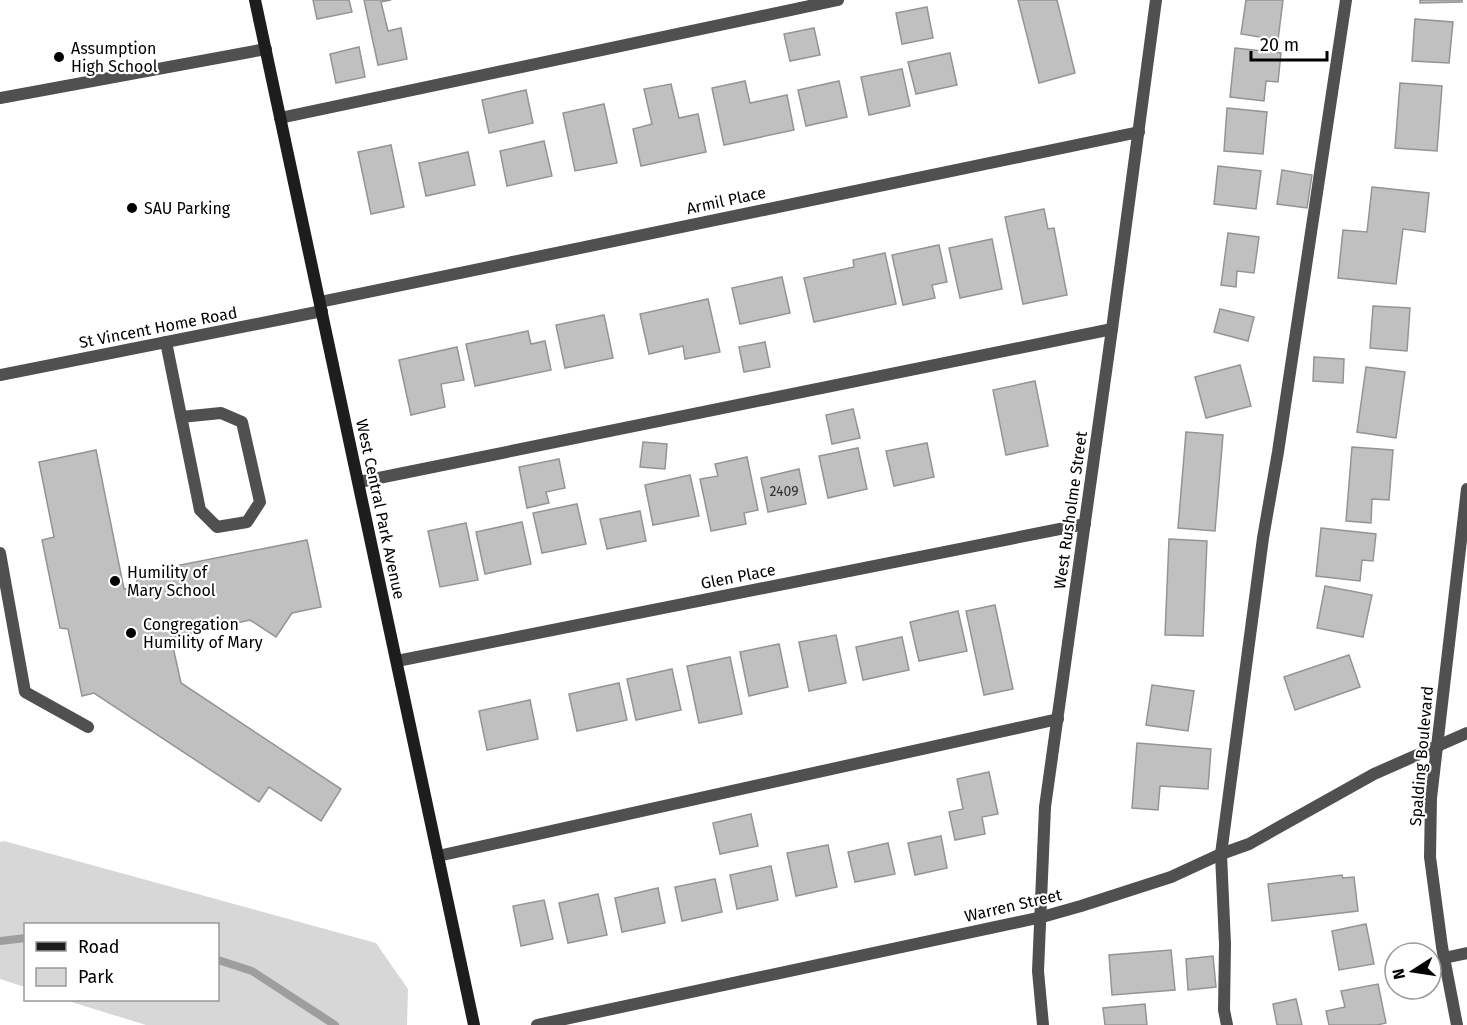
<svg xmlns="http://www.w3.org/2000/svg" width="1467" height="1025" viewBox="0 0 1467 1025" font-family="'Fira Sans',sans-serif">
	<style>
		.green { fill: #d7d7d7 }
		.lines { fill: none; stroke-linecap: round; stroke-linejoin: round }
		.stream { stroke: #9e9e9e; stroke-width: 8 }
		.building { fill: #c0c0c0; stroke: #949494; stroke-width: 1.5 }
		.service { stroke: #505050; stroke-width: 12 }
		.minor { stroke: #505050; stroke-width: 12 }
		.secondary { stroke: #1d1d1d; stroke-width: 12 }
		.poi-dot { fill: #000; stroke: #fff; stroke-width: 2 }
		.labels { text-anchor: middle; stroke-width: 4.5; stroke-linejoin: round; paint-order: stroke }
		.number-label { font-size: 14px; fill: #303030 }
		.poi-label { font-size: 16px; fill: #000; stroke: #fff; text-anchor: start }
		.street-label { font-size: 16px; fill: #000; stroke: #fff }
	</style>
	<rect width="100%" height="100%" fill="#fff"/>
	<!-- green -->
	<path class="green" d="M4,841L376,943L408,989L407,1025H146L65,1000H218V924H26L25,987L0,979V842Z"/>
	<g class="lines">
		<!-- stream -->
		<g class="stream">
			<path d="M0,941L26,938"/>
			<path d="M218,960L252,971L335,1025"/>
		</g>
	</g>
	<!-- building -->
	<g class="building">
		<path d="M313,0H349L352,12L317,19Z"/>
		<path d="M364,0H391L381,2L388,31L401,28L407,59L378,65Z"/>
		<path d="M1018,0H1057L1075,73L1039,83Z"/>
		<path d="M1246,0H1283L1278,40L1241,34Z"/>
		<path d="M1420,0H1462V2L1420,3Z"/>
		<path d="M927,7L933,38L902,44L896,13Z"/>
		<path d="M1415,19L1453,22L1449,63L1412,61Z"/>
		<path d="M814,28L820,55L790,61L784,34Z"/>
		<path d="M359,47L365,77L336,83L330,54Z"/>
		<path d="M1235,48L1281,53L1278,82L1266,81L1264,101L1230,97Z"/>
		<path d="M950,53L957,85L916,94L908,62Z"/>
		<path d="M902,69L910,106L869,115L861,77Z"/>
		<path d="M745,81L750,103L787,95L794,130L724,145L712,88Z"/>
		<path d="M839,81L847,117L806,126L798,90Z"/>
		<path d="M1400,83L1442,86L1437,151L1395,148Z"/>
		<path d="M671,84L679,118L698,114L706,152L641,166L633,129L652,124L644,89Z"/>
		<path d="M526,90L533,123L489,133L482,100Z"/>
		<path d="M604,104L617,163L575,171L563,113Z"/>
		<path d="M1227,108L1267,112L1263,154L1224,151Z"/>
		<path d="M544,141L552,176L507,186L500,151Z"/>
		<path d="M391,145L404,207L371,214L358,152Z"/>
		<path d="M468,152L475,185L426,196L419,163Z"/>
		<path d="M1218,166L1261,171L1256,209L1214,204Z"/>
		<path d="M1282,170L1312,175L1307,208L1277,204Z"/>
		<path d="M1372,187L1429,193L1425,232L1403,229L1396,284L1338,278L1343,230L1367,232Z"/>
		<path d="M1044,209L1048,229L1054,228L1067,295L1023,304L1005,217Z"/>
		<path d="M1228,233L1259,237L1254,273L1237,271L1236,287L1221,285Z"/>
		<path d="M992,239L1002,289L960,298L949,248Z"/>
		<path d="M939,245L947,282L932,285L935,298L903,305L892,255Z"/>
		<path d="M885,253L896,304L814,322L804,278L854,267L853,260Z"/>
		<path d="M782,277L790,313L740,324L732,288Z"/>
		<path d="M708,299L720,352L685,359L683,346L649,354L640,314Z"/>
		<path d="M1373,306L1410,308L1407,351L1370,348Z"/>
		<path d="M1220,309L1254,317L1248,341L1214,332Z"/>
		<path d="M604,315L613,358L565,368L556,325Z"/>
		<path d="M528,331L531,344L545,341L551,370L475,386L466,344Z"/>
		<path d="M765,342L770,367L744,372L739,347Z"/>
		<path d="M457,347L464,380L441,384L445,407L411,415L399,360Z"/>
		<path d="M1314,357L1344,359L1343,383L1313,381Z"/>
		<path d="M1240,365L1251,406L1206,418L1195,377Z"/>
		<path d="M1366,367L1405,372L1396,438L1357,432Z"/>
		<path d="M1035,381L1048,446L1006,455L993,390Z"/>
		<path d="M853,409L860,438L832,444L826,415Z"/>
		<path d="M1186,432L1223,435L1215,531L1178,528Z"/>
		<path d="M643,442L667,444L665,469L640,467Z"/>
		<path d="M927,443L934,477L894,486L886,451Z"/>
		<path d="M1352,447L1393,450L1389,500L1372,499L1371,523L1346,521Z"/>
		<path d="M858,448L867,489L828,498L819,456Z"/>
		<path d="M96,450L124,589L138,586L135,574L307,540L321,607L292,613L276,637L250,620L171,638L181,683L341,789L321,821L269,787L259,802L94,693L82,696L68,629L60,628L42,540L54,537L39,462Z"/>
		<path d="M747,457L758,510L744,513L746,524L711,531L700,479L718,476L715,464Z"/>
		<path d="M559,459L565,488L546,492L549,503L527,508L519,467Z"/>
		<path d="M799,469L806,504L768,512L761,478Z"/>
		<path d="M690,475L699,516L653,525L645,485Z"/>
		<path d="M577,504L586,544L542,553L533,513Z"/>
		<path d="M640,511L646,541L607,549L600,519Z"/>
		<path d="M522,522L531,564L485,574L476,532Z"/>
		<path d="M466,523L478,580L440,587L428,531Z"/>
		<path d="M1321,528L1376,534L1373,561L1362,560L1360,581L1316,576Z"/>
		<path d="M1169,539L1207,541L1203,636L1165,635Z"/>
		<path d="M1325,586L1372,595L1363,637L1317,628Z"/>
		<path d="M995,605L1013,689L984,695L966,611Z"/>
		<path d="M958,611L967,651L919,661L910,622Z"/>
		<path d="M836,635L846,683L809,691L799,642Z"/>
		<path d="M902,637L909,670L863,680L856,647Z"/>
		<path d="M779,644L788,687L749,696L740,652Z"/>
		<path d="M1349,655L1360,687L1295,710L1284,677Z"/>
		<path d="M730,657L742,714L699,723L687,666Z"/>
		<path d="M672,669L681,710L636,720L627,679Z"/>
		<path d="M619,683L627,720L577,731L569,694Z"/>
		<path d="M1152,685L1194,691L1188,731L1146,725Z"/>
		<path d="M530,700L538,739L487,750L479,711Z"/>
		<path d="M1137,743L1211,749L1208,789L1160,786L1158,810L1132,808Z"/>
		<path d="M989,772L998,814L982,817L985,834L955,840L949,812L963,809L957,779Z"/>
		<path d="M751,814L758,846L720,854L713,823Z"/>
		<path d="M941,836L947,868L915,875L908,843Z"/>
		<path d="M888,843L895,874L855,882L848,852Z"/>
		<path d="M828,845L837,887L796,896L787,853Z"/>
		<path d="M771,866L778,900L737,909L730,875Z"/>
		<path d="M1342,875L1343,878L1354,877L1358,911L1272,921L1268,884Z"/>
		<path d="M715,879L722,912L682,921L675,887Z"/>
		<path d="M658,888L665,923L622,932L615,898Z"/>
		<path d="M598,894L607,935L568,943L559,903Z"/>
		<path d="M544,900L553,939L521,946L513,906Z"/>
		<path d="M1366,924L1374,964L1339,970L1332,931Z"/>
		<path d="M1171,950L1175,990L1112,995L1109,955Z"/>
		<path d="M1213,956L1216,987L1188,990L1186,959Z"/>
		<path d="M1378,984L1386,1023L1377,1025H1329L1326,1011L1345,1007L1341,991Z"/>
		<path d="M1296,999L1302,1025H1277L1273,1004Z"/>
		<path d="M1145,1004L1147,1025H1105L1103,1008Z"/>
	</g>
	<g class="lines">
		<!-- service -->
		<g class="service">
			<path d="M280,118L838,0"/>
			<path d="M166,342L200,510L217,527L247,522L260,502L242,422L221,413L181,417"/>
			<path d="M0,375L322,311"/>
			<path d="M359,482L1112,329"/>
			<path d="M0,553L25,692L88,727"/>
			<path d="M438,856L1058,719"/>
			<path d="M1444,958L1467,953"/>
			<path d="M1227,1025L1224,1010L1225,944L1221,854L1263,538L1278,452L1346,0"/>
		</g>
		<!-- minor -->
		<g class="minor">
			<path d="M0,98L266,49"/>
			<path d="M320,302L1139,132"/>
			<path d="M397,661L1085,524"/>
			<path d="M537,1025L1042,917L1081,906L1171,877L1221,854L1249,844L1374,774L1467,733"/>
			<path d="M1043,1025L1038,971L1045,807L1112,329L1156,0"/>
			<path d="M1457,1025L1442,947L1430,857L1431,798L1467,489"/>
		</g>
		<!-- secondary -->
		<path class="secondary" d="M255,0L474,1025"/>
	</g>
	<!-- markers -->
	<g class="poi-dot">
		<circle cx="59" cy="57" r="6"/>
		<circle cx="132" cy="208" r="6"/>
		<circle cx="115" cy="581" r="6"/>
		<circle cx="131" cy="633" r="6"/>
	</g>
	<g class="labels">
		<!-- number labels -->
		<g class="number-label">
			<text x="784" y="496">2409</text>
		</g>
		<!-- poi labels -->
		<g class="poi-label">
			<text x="71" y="54">Assumption<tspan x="71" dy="18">High School</tspan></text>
			<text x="144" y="214">SAU Parking</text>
			<text x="127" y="578">Humility of<tspan x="127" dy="18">Mary School</tspan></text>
			<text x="143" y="630">Congregation<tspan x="143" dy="18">Humility of Mary</tspan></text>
		</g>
		<!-- street labels -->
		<g class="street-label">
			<text transform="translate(726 200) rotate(-12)" y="6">Armil Place</text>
			<text transform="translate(158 327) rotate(-11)" y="6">St Vincent Home Road</text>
			<text transform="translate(381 509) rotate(78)" y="6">West Central Park Avenue</text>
			<text transform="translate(1070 510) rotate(-82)" y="6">West Rusholme Street</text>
			<text transform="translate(738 576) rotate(-11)" y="6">Glen Place</text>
			<text transform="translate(1421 756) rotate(-85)" y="6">Spalding Boulevard</text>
			<text transform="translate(1013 905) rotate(-13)" y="6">Warren Street</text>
		</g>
	</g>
	<!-- legend -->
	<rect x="24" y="923" width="195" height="78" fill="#ffffff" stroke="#999999" stroke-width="1.5"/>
	<rect x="36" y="942" width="30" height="9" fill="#1d1d1d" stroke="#999999" stroke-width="1.5"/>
	<text x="78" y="953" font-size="18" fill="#000000">Road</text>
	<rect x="36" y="968" width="30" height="18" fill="#d7d7d7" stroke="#999999" stroke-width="1.5"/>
	<text x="78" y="983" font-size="18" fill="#000000">Park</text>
	<!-- north arrow -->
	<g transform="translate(1413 971) rotate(258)"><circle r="28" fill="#ffffff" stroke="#999999" stroke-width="1.5"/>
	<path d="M0-4.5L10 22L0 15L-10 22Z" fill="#000000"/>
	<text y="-9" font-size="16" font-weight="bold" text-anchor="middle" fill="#000000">N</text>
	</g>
	<!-- scale -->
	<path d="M1251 51v9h76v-9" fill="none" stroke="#000000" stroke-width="3"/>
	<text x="1260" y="51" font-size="18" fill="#000000" stroke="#ffffff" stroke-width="4.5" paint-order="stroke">20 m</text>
</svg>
